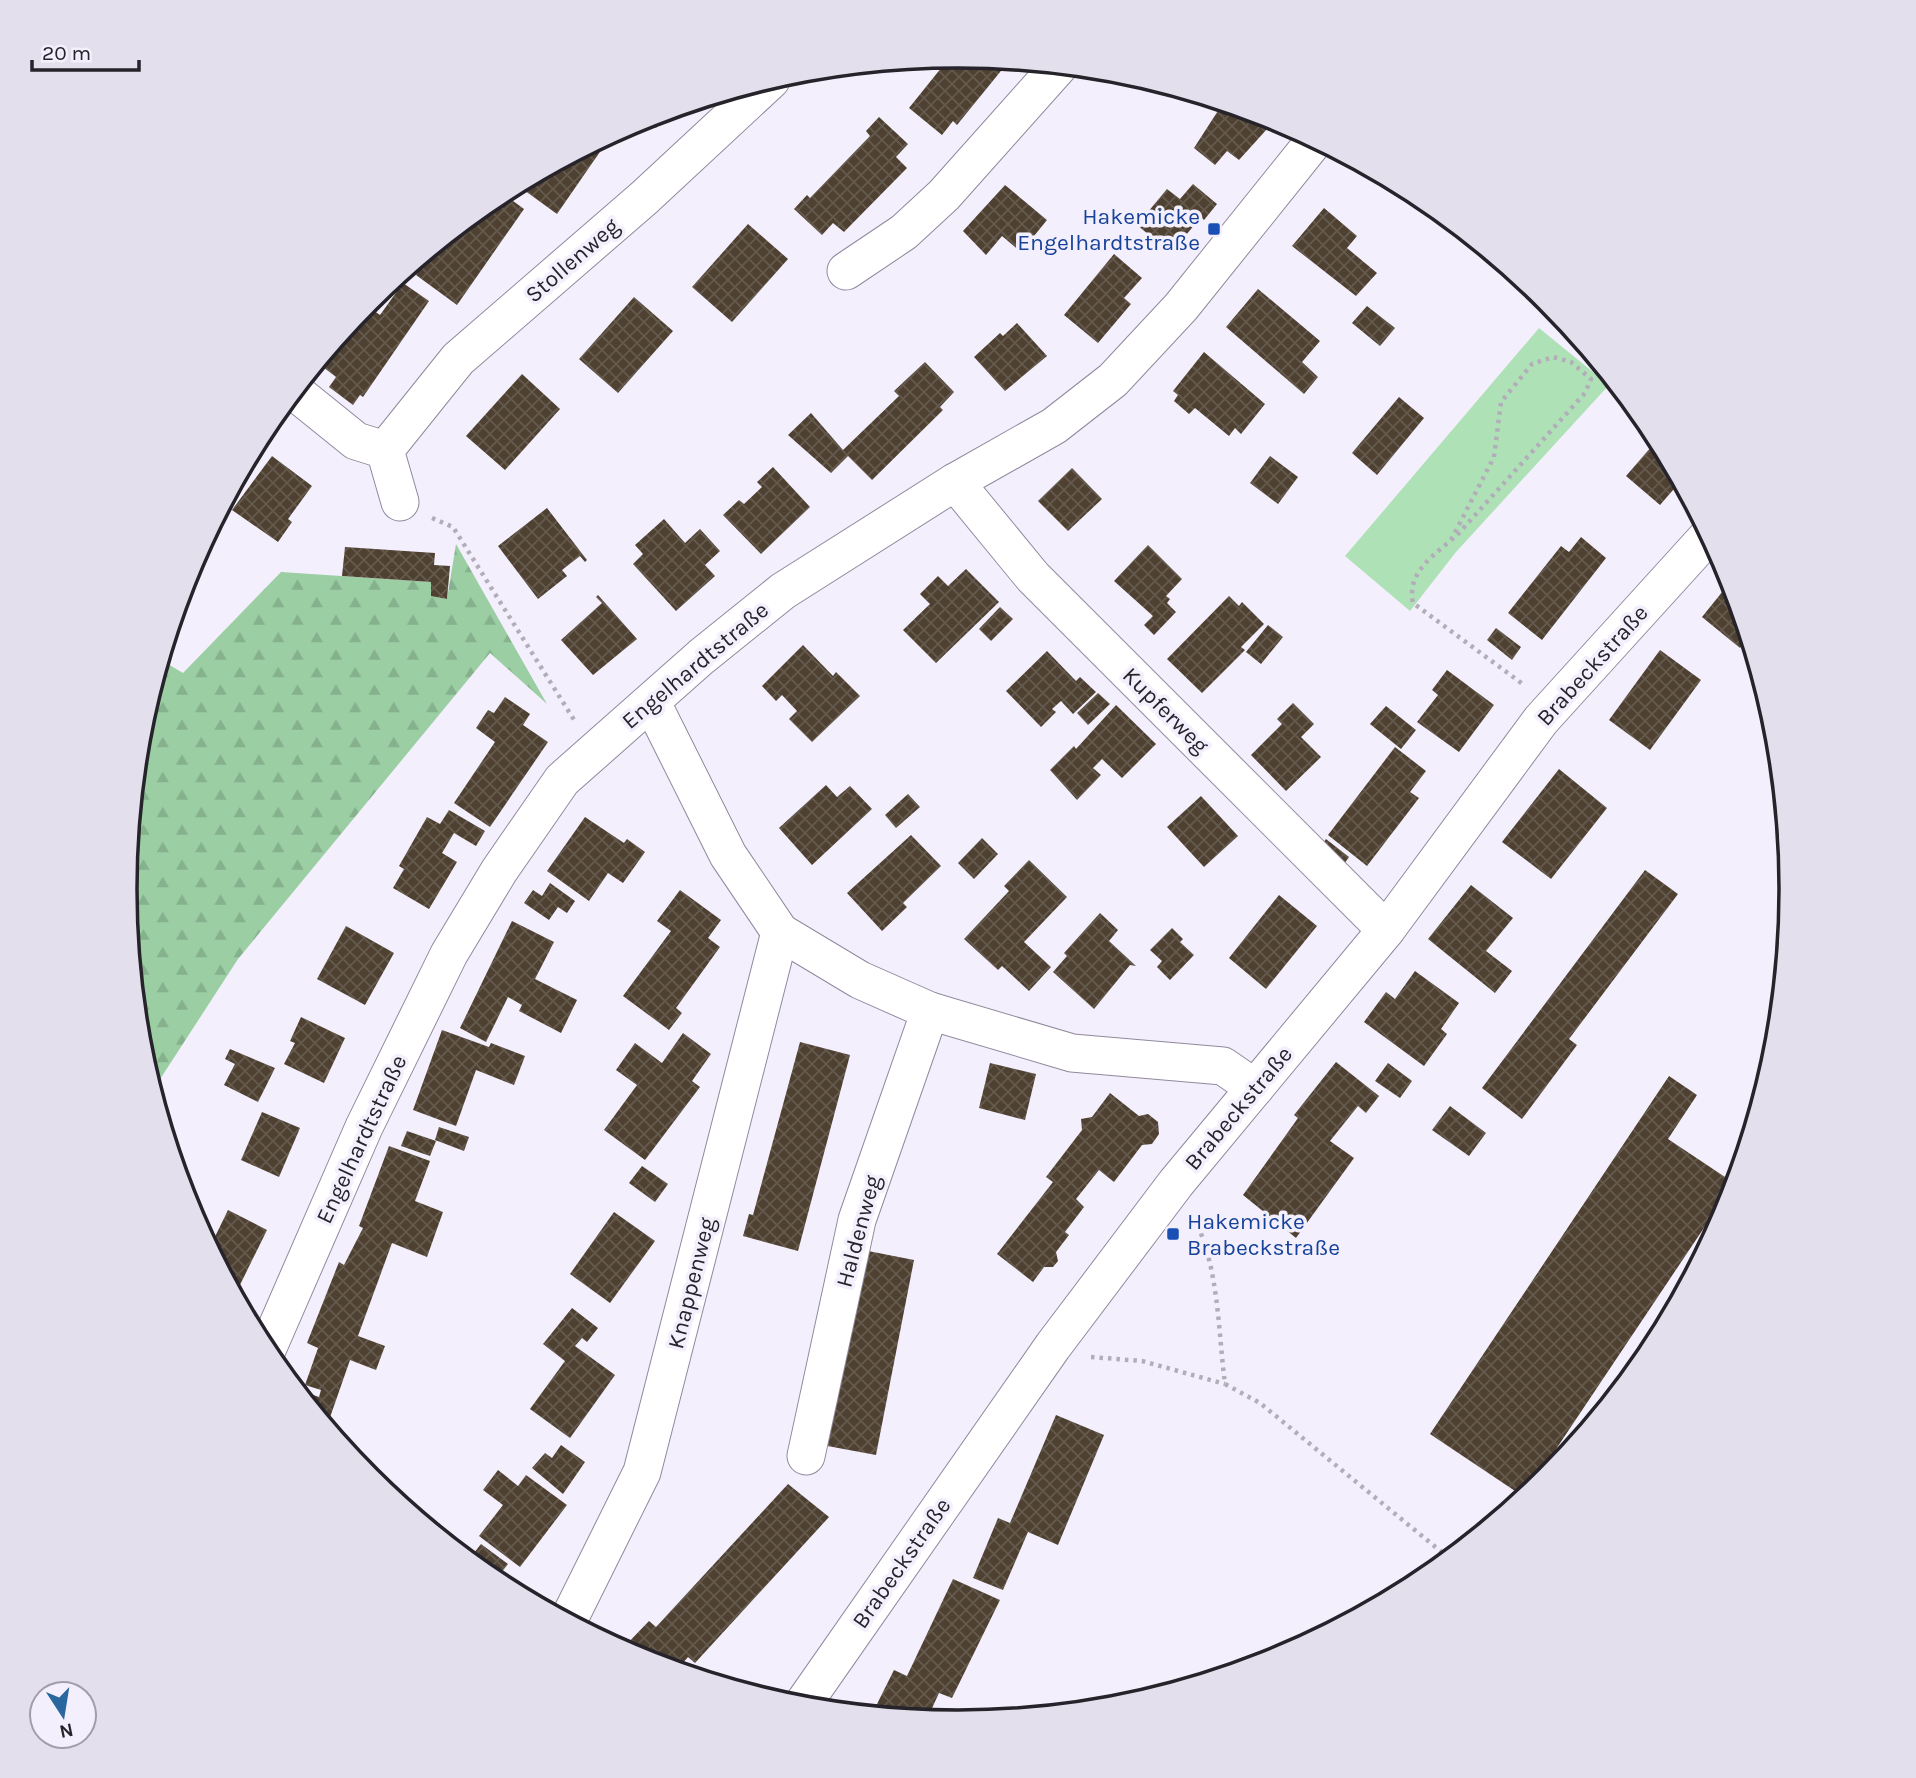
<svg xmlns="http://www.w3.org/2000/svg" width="1916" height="1778" viewBox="0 0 1916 1778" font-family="Karla,sans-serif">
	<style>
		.forest { fill: url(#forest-firs) }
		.green { fill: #afe1b7 }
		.building { fill: url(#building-cross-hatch) }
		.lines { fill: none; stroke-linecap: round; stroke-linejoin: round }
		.minor-casing { stroke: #90899d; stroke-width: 39 }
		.path { stroke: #b2adb9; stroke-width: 4.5; stroke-dasharray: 3.5 5; stroke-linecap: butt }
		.minor { stroke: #fff; stroke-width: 37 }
		.transit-dot { fill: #1a4fb4; stroke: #f4effd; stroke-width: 2.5 }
		.labels { text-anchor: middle; stroke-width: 7; stroke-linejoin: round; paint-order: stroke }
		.transit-label { font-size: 23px; fill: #164399; stroke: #f4effd; text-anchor: end }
		.street-label { font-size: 23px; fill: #26232b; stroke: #f4effd }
		.rim { fill: none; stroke: #26232b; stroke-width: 3.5 }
	</style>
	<defs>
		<pattern id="forest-firs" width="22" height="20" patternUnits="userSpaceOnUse" patternTransform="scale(1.75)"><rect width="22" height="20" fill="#9bcea3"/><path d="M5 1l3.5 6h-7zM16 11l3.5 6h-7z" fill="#85b18c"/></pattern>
		<pattern id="building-cross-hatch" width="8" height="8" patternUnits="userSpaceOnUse" patternTransform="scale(1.75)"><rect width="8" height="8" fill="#4e4131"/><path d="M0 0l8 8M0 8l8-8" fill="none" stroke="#645a4d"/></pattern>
	</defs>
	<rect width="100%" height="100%" fill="#f4effd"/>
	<!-- forest -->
	<path class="forest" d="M456,544L547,704L490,653L238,959L153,1090L141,1051L125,889L141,726L161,660L183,673L281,572L431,582L433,596L447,599Z"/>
	<!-- green -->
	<path class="green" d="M1539,328L1609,385L1456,552L1410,611L1345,556Z"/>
	<!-- building -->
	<g class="building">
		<path d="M958,56L1009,61L957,125L953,121L942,135L909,108L950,57Z"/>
		<path d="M1223,103L1276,119L1239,160L1227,151L1215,165L1194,148Z"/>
		<path d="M670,110L656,128L643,118L656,114Z"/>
		<path d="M879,117L908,144L896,157L907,168L844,232L833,223L822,235L794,209L807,195L810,198L870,136L866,131Z"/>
		<path d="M613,133L557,214L517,185L591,145Z"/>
		<path d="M1193,184L1217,204L1204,220L1201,217L1171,253L1137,225L1167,189L1180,199Z"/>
		<path d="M1005,185L1047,220L1021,252L1002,236L986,255L963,231Z"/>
		<path d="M502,193L524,209L457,305L416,275L441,241Z"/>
		<path d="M1324,208L1357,236L1347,248L1377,273L1356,296L1292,246Z"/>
		<path d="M748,224L788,259L732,322L692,287Z"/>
		<path d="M1114,254L1142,278L1124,298L1131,304L1098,343L1064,315Z"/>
		<path d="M403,283L429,301L363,397L360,395L353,405L329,387L336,377L323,367L367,306L380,315Z"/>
		<path d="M1258,289L1320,341L1302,362L1318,377L1304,394L1226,327Z"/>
		<path d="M634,297L673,331L618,393L579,359Z"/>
		<path d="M1367,306L1395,328L1380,346L1352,323Z"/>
		<path d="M1017,323L1047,356L1005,391L974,357L1000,333L1003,336Z"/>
		<path d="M1204,352L1265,404L1241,434L1235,428L1229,436L1195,408L1189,414L1174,401L1178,395L1173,391Z"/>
		<path d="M925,362L954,392L940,407L943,410L872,480L848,456L831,473L788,435L811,413L843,450L899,396L894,391Z"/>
		<path d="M522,374L560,409L505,470L466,436Z"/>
		<path d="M1399,397L1424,418L1377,475L1352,453Z"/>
		<path d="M1658,439L1680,482L1660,505L1626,476Z"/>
		<path d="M272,456L312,486L288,519L292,522L278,542L232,510Z"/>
		<path d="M1270,456L1298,477L1278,504L1250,483Z"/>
		<path d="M773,467L810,507L761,554L723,515L739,500L744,504L762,487L757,482Z"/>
		<path d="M1072,468L1102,499L1068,531L1038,501Z"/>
		<path d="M547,508L587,560L585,562L580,556L562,570L567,576L538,599L498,546Z"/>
		<path d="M664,519L685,543L700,529L720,551L705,565L715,576L676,611L633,564L643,554L635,545Z"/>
		<path d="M1581,537L1606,558L1542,640L1508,613L1561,546L1569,552Z"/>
		<path d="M1148,545L1182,579L1166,596L1170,599L1167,603L1176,612L1154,635L1144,625L1153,616L1114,581Z"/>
		<path d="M345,547L435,553L434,565L450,566L447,599L431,596V582L342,576Z"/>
		<path d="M966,569L999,602L936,663L903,630L930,604L920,594L938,576L948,586Z"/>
		<path d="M1731,581L1748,638L1740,648L1702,617Z"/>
		<path d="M598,595L637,639L593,675L561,640L602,603L596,597Z"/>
		<path d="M1229,596L1239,606L1242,602L1264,624L1241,647L1245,650L1202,693L1167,659Z"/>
		<path d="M1000,607L1013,619L991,641L979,629Z"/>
		<path d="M1268,625L1283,637L1261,664L1246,652Z"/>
		<path d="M1496,628L1521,647L1512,660L1487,640Z"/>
		<path d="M803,645L833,676L836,672L860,696L812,742L789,719L797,711L782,695L776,701L762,686Z"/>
		<path d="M1660,650L1701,680L1650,750L1609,720Z"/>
		<path d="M1047,651L1076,681L1080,677L1096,692L1073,714L1061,701L1052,709L1056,712L1041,727L1006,691Z"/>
		<path d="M1447,670L1494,705L1459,752L1417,722L1438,695L1432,690Z"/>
		<path d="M1098,693L1110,704L1088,725L1077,713Z"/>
		<path d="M505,697L530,714L523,725L548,742L490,827L454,803L495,742L476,728L488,710L494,713Z"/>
		<path d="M1293,703L1314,724L1301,737L1321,757L1286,791L1251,755L1282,724L1277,719Z"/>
		<path d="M1116,705L1156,744L1122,778L1102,759L1093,768L1101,775L1077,800L1050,770L1074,746L1076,749Z"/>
		<path d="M1386,706L1416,730L1401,749L1370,724Z"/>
		<path d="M1395,747L1426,771L1410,792L1419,798L1367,866L1328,835Z"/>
		<path d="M1559,769L1607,808L1551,879L1502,842Z"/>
		<path d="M826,785L837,797L850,786L872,809L812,865L779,828Z"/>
		<path d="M908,794L920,807L896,828L885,815Z"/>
		<path d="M1201,796L1238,836L1204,867L1167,827Z"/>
		<path d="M449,810L485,831L476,846L454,833L442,853L457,862L429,909L393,888L404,869L399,866L427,817L440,824Z"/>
		<path d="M585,817L624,843L627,839L645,852L623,883L608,873L589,901L547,871Z"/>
		<path d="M911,835L941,866L903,903L907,907L882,931L847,893Z"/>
		<path d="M982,838L998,854L974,879L958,863Z"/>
		<path d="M1326,839L1349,857L1342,867L1319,849Z"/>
		<path d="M1029,860L1067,897L1024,942L1051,967L1029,991L1002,966L998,970L964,939L1009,891L1004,886Z"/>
		<path d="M1645,870L1678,894L1569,1039L1577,1045L1522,1119L1482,1088Z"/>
		<path d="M550,883L575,901L567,913L558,907L549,920L524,903L533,890L542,896Z"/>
		<path d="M1471,885L1513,918L1486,951L1512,971L1495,993L1428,939Z"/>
		<path d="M680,890L721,920L708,938L720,947L676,1008L682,1013L669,1030L623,996L671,931L657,921Z"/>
		<path d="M1279,895L1317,926L1266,989L1229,958Z"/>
		<path d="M1100,913L1118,930L1109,941L1136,966L1130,965L1094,1009L1053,972L1067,956L1064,953Z"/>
		<path d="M512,921L554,942L535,979L577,1000L561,1033L519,1011L522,1005L508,997L486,1042L460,1028Z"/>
		<path d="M346,926L394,953L365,1005L317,979Z"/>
		<path d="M1172,928L1183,939L1180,942L1194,955L1170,980L1157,967L1162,961L1150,950Z"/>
		<path d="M1415,971L1459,1003L1441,1029L1447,1034L1424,1066L1364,1022L1386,992L1395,999Z"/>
		<path d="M301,1017L345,1038L324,1083L284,1064L295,1043L290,1041Z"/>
		<path d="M442,1030L489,1047L491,1043L525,1056L514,1085L476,1070L456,1126L413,1110Z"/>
		<path d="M683,1033L711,1054L692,1081L700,1087L645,1160L604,1130L637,1085L616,1070L635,1043L662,1063Z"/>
		<path d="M800,1042L850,1055L798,1251L743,1236L749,1214L753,1215Z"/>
		<path d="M230,1049L275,1068L258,1102L224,1085L235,1064L225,1059Z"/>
		<path d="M1336,1062L1379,1096L1366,1113L1358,1106L1330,1141L1354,1158L1296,1238L1243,1195L1298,1118L1294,1115Z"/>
		<path d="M990,1063L1036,1074L1025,1120L979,1108Z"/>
		<path d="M1388,1063L1412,1081L1400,1098L1375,1081Z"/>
		<path d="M1669,1076L1697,1095L1668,1139L1734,1183L1524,1497L1430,1434Z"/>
		<path d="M1110,1093L1139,1116L1148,1114L1158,1122L1159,1134L1152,1144L1142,1145L1114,1182L1099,1170L1076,1199L1084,1207L1065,1232L1069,1235L1056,1252L1058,1261L1053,1267H1044L1033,1282L997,1254L1053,1182L1046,1177L1082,1130L1081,1119L1092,1117Z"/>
		<path d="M1450,1106L1486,1133L1469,1156L1432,1130Z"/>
		<path d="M262,1112L300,1128L279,1177L241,1160Z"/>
		<path d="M439,1127L469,1137L464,1151L435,1140Z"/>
		<path d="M407,1131L436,1141L430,1156L401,1146Z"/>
		<path d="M389,1146L430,1161L415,1201L443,1212L427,1257L392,1243L358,1336L385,1346L376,1370L350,1360L327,1426L296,1389L319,1397L321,1390L305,1385L318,1348L307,1343L339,1262L344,1265L363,1228L359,1226Z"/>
		<path d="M642,1166L668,1184L655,1202L629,1183Z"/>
		<path d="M228,1210L267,1230L235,1295L210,1247Z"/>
		<path d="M614,1212L655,1241L610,1303L570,1274Z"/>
		<path d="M863,1250L914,1260L876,1455L822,1445Z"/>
		<path d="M572,1308L598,1328L587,1342L582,1338L575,1346L615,1375L570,1438L530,1409L565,1361L543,1344Z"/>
		<path d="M1056,1415L1104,1435L1058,1545L1028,1532L1003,1590L973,1578L998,1518L1010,1523Z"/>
		<path d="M561,1445L585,1462L563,1494L532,1468L545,1453L552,1458Z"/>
		<path d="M498,1470L518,1486L526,1475L567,1505L520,1567L479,1536L503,1505L483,1490Z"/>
		<path d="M788,1484L829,1517L695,1663L688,1657L677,1670L639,1658L622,1649L649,1621L656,1627Z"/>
		<path d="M481,1544L508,1564L497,1578L470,1558Z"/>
		<path d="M953,1579L1000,1600L952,1698L939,1693L927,1719L872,1714L894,1670L907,1676Z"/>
	</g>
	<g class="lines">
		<!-- minor casing -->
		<g class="minor-casing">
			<g id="minor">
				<path d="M846,271L904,232L944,195L1059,66"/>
				<path d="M294,391L356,441L385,450"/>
				<path d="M955,482L1033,577L1386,930"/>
				<path d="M400,502L385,450L458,359L644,198L771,80"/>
				<path d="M652,703L728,855L780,932L860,980L930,1011L1072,1053L1223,1066L1255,1088"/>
				<path d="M266,1352L364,1127L449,954L499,871L562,780L701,657L783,591L955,482L1054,426L1113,380L1181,307L1315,140"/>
				<path d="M806,1456L857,1220L930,1011"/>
				<path d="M568,1621L642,1472L780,932"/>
				<path d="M801,1707L1053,1346L1176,1183L1386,930L1541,720L1709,535"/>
			</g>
		</g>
		<!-- path -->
		<g class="path">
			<path d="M432,518L453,527L576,723"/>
			<path d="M1451,540L1494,457L1501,402L1532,364L1553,357L1571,362L1591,379L1585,393L1459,533C1438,553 1406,570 1413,603L1524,685"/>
			<path d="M1194,1218C1219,1267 1218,1330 1225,1384L1260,1403L1444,1554L1447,1560"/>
			<path d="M1091,1357L1142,1361L1225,1384"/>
		</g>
		<!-- minor -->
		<use href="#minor" class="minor"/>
	</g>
	<!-- markers -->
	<g class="transit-dot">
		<rect x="1207" y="222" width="14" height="14" rx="3.5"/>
		<rect x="1166" y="1227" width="14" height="14" rx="3.5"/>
	</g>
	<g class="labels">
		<!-- transit labels -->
		<g class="transit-label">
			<text x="1200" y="224">Hakemicke<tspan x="1200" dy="26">Engelhardtstraße</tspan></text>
			<text x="1187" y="1229" text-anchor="start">Hakemicke<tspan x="1187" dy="26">Brabeckstraße</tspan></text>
		</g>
		<!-- street labels -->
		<g class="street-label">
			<text transform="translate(572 260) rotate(-41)" y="8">Stollenweg</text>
			<text transform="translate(695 665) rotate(-40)" y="8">Engelhardtstraße</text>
			<text transform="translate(1592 665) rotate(-48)" y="8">Brabeckstraße</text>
			<text transform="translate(1166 710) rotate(45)" y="8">Kupferweg</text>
			<text transform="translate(1238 1108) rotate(-50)" y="8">Brabeckstraße</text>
			<text transform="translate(361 1139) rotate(-65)" y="8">Engelhardtstraße</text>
			<text transform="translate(858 1231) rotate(-75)" y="8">Haldenweg</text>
			<text transform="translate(691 1283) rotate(-76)" y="8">Knappenweg</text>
			<text transform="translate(901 1563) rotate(-55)" y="8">Brabeckstraße</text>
		</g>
	</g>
	<!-- crop -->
	<path d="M0 0H1916V1778H0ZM137 889a821 821 0 1 1 1642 0a821 821 0 1 1-1642 0Z" fill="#e4dfec" fill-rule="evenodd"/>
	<path class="rim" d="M137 889a821 821 0 1 1 1642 0a821 821 0 1 1-1642 0Z"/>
	<!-- north arrow -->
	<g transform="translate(63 1715) rotate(168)"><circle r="33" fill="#f4effd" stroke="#a29da9" stroke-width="2"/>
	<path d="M0-5L12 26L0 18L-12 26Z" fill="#2a679e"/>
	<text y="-10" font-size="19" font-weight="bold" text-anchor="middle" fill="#26232b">N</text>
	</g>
	<!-- scale -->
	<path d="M32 60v10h107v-10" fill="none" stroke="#26232b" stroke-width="3.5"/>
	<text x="42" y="60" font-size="21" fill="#26232b" stroke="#f4effd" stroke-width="5" paint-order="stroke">20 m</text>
</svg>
